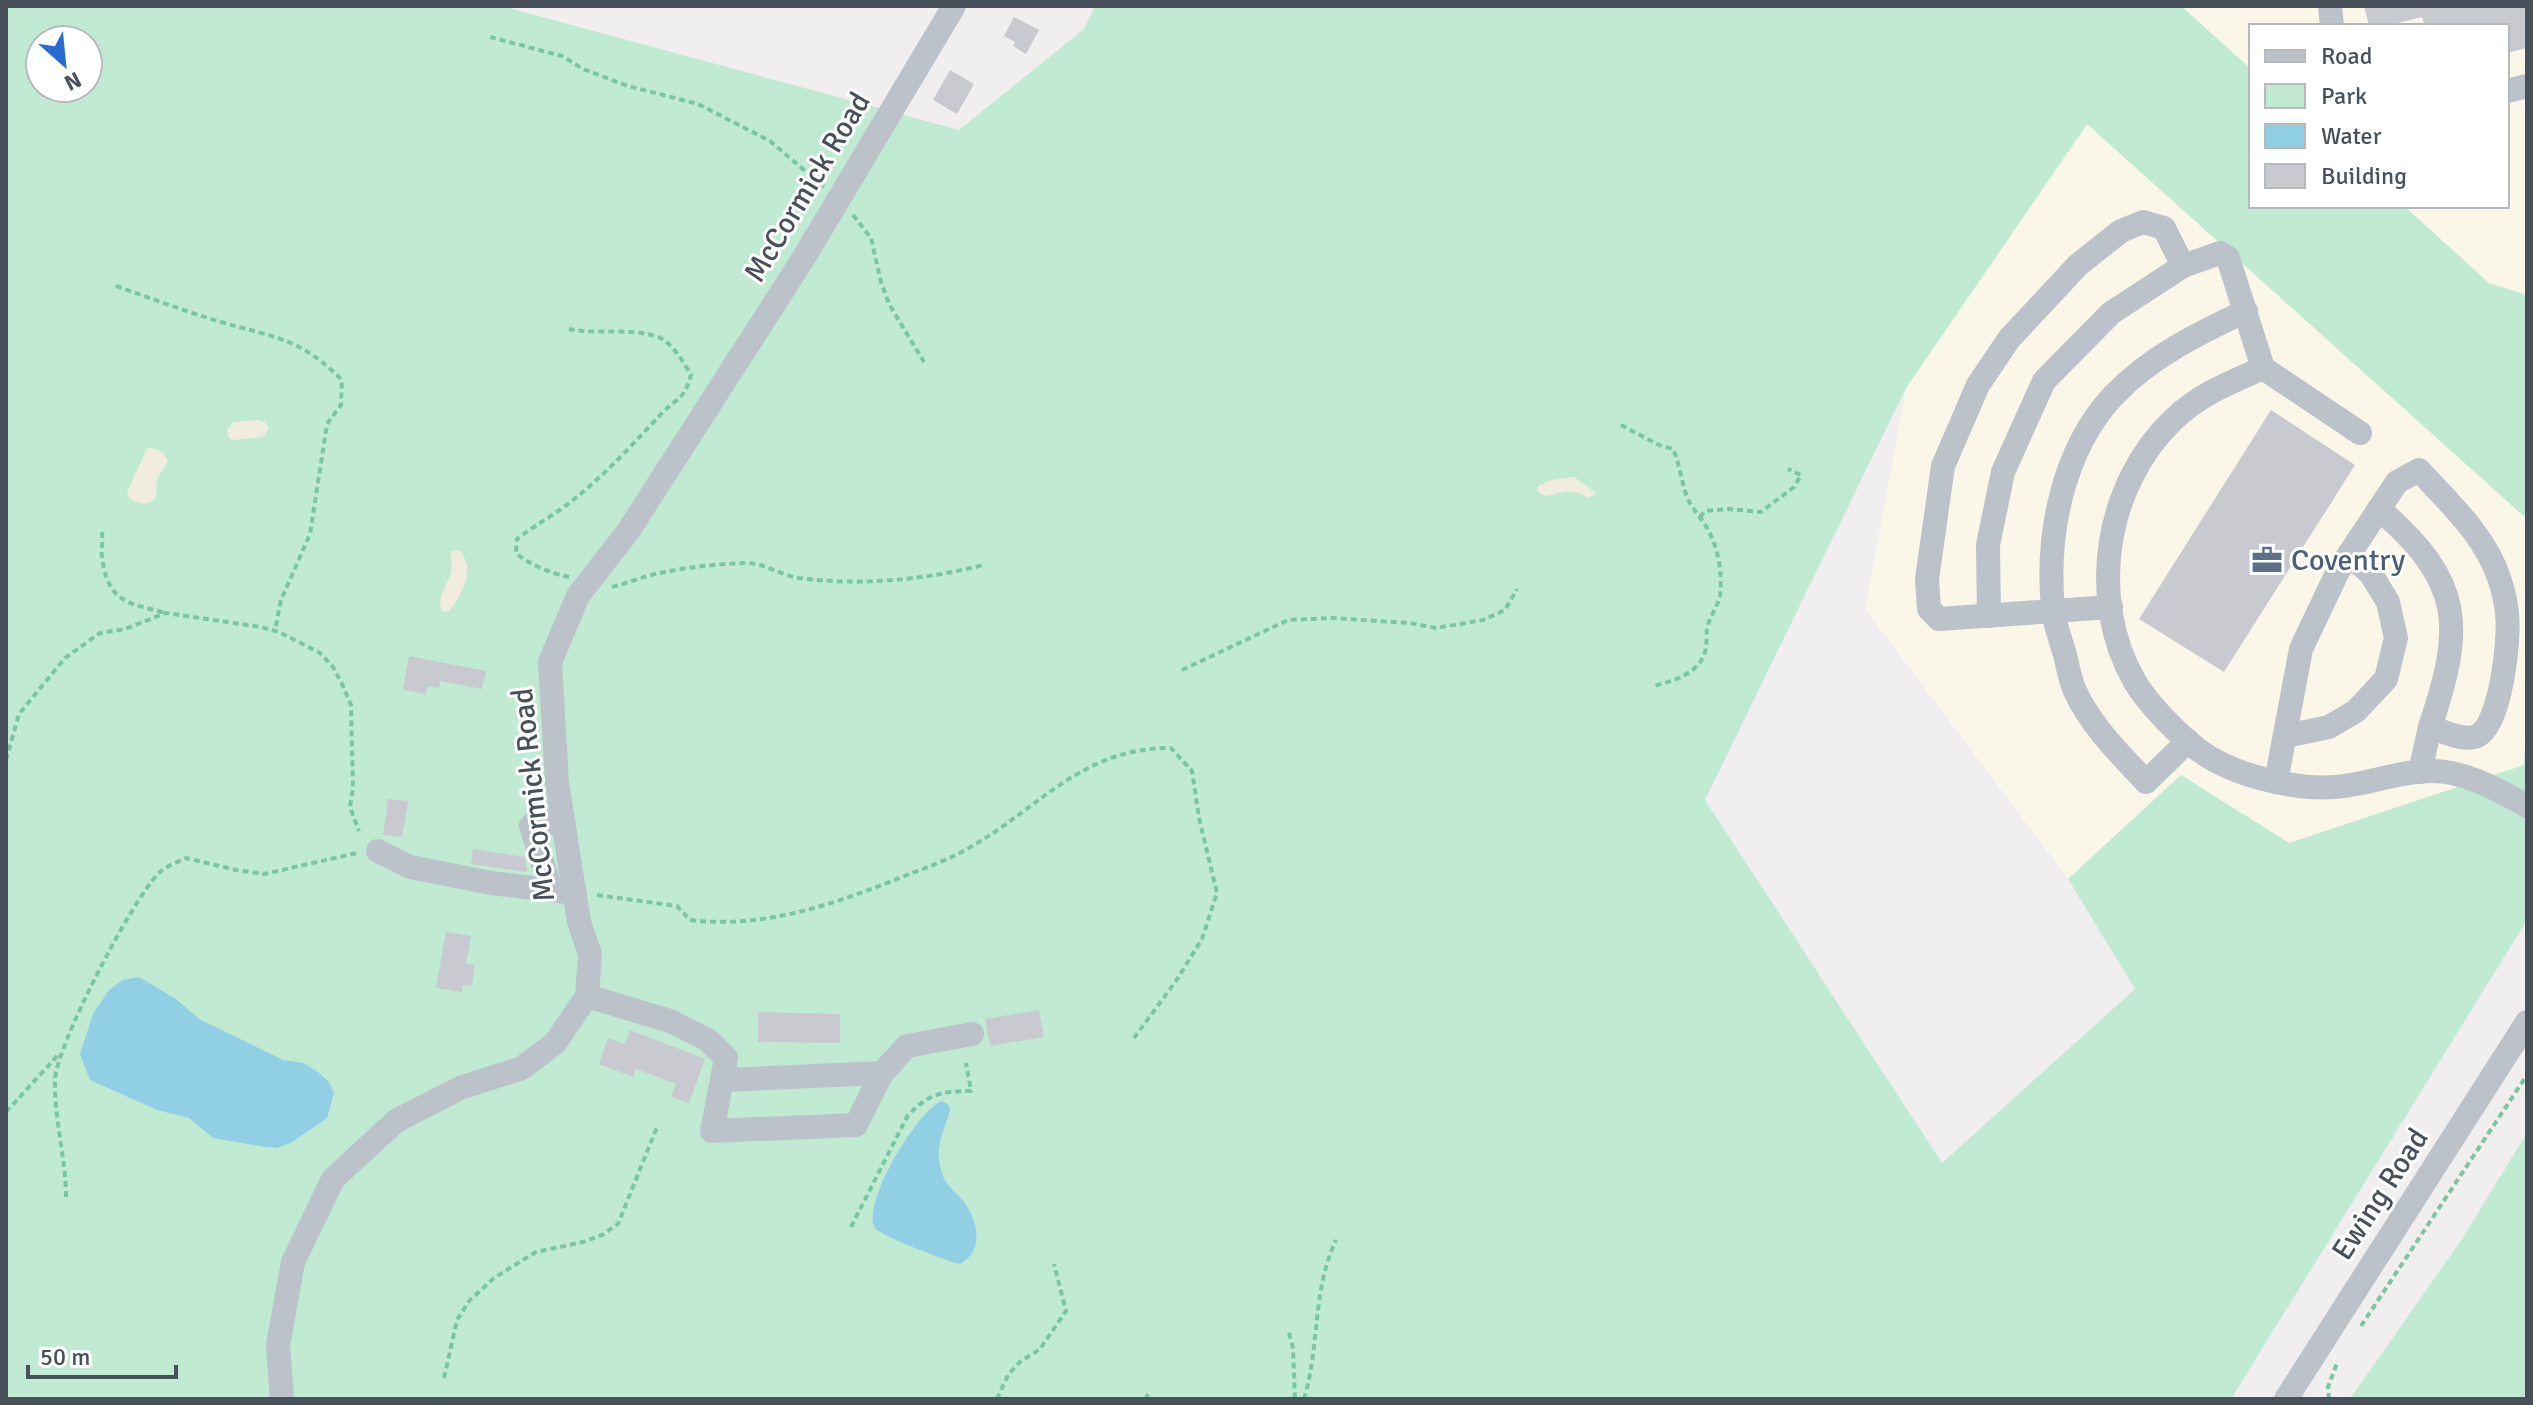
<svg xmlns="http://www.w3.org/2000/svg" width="2533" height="1405" viewBox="0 0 2533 1405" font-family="Signika,sans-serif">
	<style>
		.commercial { fill: #faf6e8 }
		.green { fill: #c0ebd2; fill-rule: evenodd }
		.sand { fill: #f1ece0 }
		.water { fill: #91d0e4 }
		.building { fill: #c9cad0 }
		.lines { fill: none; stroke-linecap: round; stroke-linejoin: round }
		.path { stroke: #7bc5a3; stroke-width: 4; stroke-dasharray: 6 4; stroke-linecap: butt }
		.minor { stroke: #bbc2ca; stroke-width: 24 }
		.labels { text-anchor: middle; stroke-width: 6; stroke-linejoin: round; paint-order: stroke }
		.street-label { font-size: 30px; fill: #48515a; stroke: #fff }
		.service-label { font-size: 30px; fill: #4e5e75; stroke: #fff; text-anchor: start }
	</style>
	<rect width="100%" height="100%" fill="#f0eeee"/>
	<!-- commercial -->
	<g class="commercial">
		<path d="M2181,6H2527V295L2489,283L2404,206H2507V26H2251V69Z"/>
		<path d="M2088,124L2527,519L2525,765L2289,843L2180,775L2068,879L1865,609L1906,388Z"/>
	</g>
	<!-- green -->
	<g class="green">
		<path d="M6,6H502L959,130L1084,29L1095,6H2181L2251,69V206H2404L2489,283L2527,295V519L2087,124L1906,388L1705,800L1942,1163L2135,989L2068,879L2181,775L2289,843L2524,765L2527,703V920L2231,1399H6ZM40,40H88V88H40Z"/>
		<path d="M2527,1133V1399H2350L2462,1239Z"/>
	</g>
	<!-- sand -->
	<g class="sand">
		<path d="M258,420L266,423L269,428L263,437L234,440L229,438L227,430L233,422Z"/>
		<path d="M149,447L164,453L168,461L157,479L156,497C148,507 138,504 129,498L127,492C131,484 145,451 149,447Z"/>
		<path d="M1574,477L1595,492L1592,496L1588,498C1572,487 1562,493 1545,496L1537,491L1538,486L1551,480Z"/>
		<path d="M459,550C477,570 462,592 450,611L443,612C435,598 447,587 451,573C453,565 450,559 451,552Z"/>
	</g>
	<!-- water -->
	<g class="water">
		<path d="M139,977L176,999L199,1019L283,1060L304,1063L318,1072L329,1082L334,1093L327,1118L291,1143L277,1148L265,1147L213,1138L189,1118L157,1110L90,1080L80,1054L93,1014L109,990L123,980Z"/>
		<path d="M942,1101L949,1105L950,1110C943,1135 933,1148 943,1176C947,1188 960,1194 966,1205C979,1224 983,1252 960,1264C949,1262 879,1235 875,1228C861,1204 918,1109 942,1101Z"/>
	</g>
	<!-- building -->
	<g class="building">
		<path d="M2364,6H2527V48L2507,53V26H2425L2422,17L2386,26H2369Z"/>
		<path d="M1014,17L1039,30L1026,54L1013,46L1015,42L1004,36Z"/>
		<path d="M950,70L974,84L957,114L933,100Z"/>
		<path d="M2271,410L2355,465L2224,672L2139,619Z"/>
		<path d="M409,656L486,671L482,689L440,681L439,688L428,686L426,694L403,690Z"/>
		<path d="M388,799L408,801L402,837L383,835Z"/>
		<path d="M473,849L525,857L527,872L471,864Z"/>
		<path d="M446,932L471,936L466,964L475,965L472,986L463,985L462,992L436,988Z"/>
		<path d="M1039,1010L1044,1037L990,1046L985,1019Z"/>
		<path d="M758,1012L840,1014V1043L758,1042Z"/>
		<path d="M630,1030L705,1059L689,1103L671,1097L676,1084L636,1069L633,1077L599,1064L608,1038L625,1044Z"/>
	</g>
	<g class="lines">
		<!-- path -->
		<g class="path">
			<path d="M490,37L562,56L583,69L628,86L698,104L770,141L824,187"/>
			<path d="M853,215L871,238L881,282L889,304L924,362"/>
			<path d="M116,286C151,298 186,312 221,322C275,338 299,337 342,380L341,405L327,424L310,534L281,600L275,631"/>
			<path d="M1621,425L1659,445L1673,449C1680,464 1681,481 1687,497C1692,509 1701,517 1707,528C1718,547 1723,573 1720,595C1718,607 1709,617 1707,629C1706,635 1707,642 1706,648C1701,673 1676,680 1654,686"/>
			<path d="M1700,517L1705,511L1728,509L1761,512L1794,487L1801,475L1788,469"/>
			<path d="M102,532C103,541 101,549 102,557C108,603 128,603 166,613"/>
			<path d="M569,577C553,574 528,564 516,553L517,539C535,525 556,514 573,500C606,474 634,443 662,413C678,397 684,400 691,375C684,363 672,342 658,337C630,327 597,335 569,329"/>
			<path d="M612,587C628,583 644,576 660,573C687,567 718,564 746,563C765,563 780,575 799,578C858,586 925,580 983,565"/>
			<path d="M1182,670L1288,620L1331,618L1410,623L1436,628L1483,620L1505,610L1517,589"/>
			<path d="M6,760L19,714L65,658L100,633L125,629L166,613L261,627L279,632L320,653L333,667L342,684L351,705L353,788L350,807L359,831"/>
			<path d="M597,895L677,906L690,920C764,929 835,904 902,877C925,868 948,860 969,848C1041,807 1081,748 1171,748L1192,771L1199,818L1217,893L1202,939L1176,981L1134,1038"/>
			<path d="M6,1112L59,1054"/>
			<path d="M66,1197C66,1158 54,1120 55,1080C56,1046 133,898 159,873C166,866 178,862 186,858L236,870L264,874L357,853"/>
			<path d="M851,1227L908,1115C929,1094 941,1091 971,1091L966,1063"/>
			<path d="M2361,1326L2527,1075"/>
			<path d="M1289,1333L1293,1348L1295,1399"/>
			<path d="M444,1378L457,1320L469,1301L494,1278L536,1252L583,1242L602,1235L618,1224L657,1127"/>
			<path d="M997,1399L1008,1375L1020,1362L1040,1349L1066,1311L1054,1264"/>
			<path d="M1146,1399L1148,1394"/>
			<path d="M1304,1399C1320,1346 1312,1291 1336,1240"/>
			<path d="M2329,1399L2328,1387L2337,1363"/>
		</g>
		<!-- minor -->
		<g class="minor">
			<path d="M2330,6L2332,26"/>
			<path d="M2507,91L2527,86"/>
			<path d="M2360,433L2263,368C2231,382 2200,394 2174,419C2105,484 2087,599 2135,682C2148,704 2177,733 2197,749C2231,775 2293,790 2335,787C2367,785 2398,771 2431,771C2466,771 2498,790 2527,806"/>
			<path d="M2379,509C2464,582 2464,626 2430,727"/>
			<path d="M2111,607L1939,619L1929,609L1927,579L1943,466L1978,385L2009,339L2078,265L2121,231L2143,222L2164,228L2183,266L2220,253L2228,258L2263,368"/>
			<path d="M1989,616L1988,545L2003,472L2044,381L2111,313L2183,266"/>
			<path d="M2286,736L2329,727L2356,711L2386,679L2396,638L2388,602L2371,574L2349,554"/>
			<path d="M2188,741L2146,782C2120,754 2091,726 2075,691C2070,680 2068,667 2065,655C2061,640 2054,624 2053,608C2046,536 2062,451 2113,396C2150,357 2197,334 2246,311"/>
			<path d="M2276,782L2301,649L2338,571L2397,482L2419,470C2449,503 2485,535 2499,578C2503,589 2506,603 2507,614C2510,639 2501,725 2477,736C2464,742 2443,731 2430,727L2420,772"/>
			<path d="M378,851L410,867L491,883L575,893"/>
			<path d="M551,890L531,826L538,819L564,826"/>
			<path d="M587,996L670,1021L708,1040L726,1058L722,1080L882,1073L907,1046L972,1034"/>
			<path d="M722,1080L712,1131L856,1125L882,1073"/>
			<path d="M282,1399L278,1345L293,1262L333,1179L396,1121L460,1088L522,1068L555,1043L587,996L590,954L579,922L557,783L550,662L578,596L629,530L803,259L954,6"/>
			<path d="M2286,1399L2527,1022"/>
		</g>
	</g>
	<!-- icons -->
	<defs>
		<g id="office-bare" transform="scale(2.4)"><path d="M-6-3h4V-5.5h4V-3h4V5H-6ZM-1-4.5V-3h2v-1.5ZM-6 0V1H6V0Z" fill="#5c6f8a" stroke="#fff" stroke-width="2.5" paint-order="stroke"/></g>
	</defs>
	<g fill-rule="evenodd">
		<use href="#office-bare" x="2267" y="560"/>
	</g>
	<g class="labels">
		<!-- street labels -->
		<g class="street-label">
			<text transform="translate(807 187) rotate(-59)" y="10">McCormick Road</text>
			<text transform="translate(533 795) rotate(-96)" y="10">McCormick Road</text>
			<text transform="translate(2380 1194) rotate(-57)" y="10">Ewing Road</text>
		</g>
		<!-- service labels -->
		<g class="service-label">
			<text x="2291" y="570">Coventry</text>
		</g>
	</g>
	<!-- border -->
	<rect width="2533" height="1405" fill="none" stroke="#48515a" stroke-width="16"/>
	<!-- legend -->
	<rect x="2249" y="24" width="260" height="184" fill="#ffffff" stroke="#b6b9bd" stroke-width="2"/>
	<rect x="2265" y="50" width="40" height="12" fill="#bbc2ca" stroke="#b6b9bd" stroke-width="2"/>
	<text x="2321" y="64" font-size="24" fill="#48515a">Road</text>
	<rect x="2265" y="84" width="40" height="24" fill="#c0ebd2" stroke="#b6b9bd" stroke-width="2"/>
	<text x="2321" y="104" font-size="24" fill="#48515a">Park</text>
	<rect x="2265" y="124" width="40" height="24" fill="#91d0e4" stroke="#b6b9bd" stroke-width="2"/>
	<text x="2321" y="144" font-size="24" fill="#48515a">Water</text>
	<rect x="2265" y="164" width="40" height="24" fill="#c9cad0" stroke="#b6b9bd" stroke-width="2"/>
	<text x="2321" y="184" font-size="24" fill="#48515a">Building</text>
	<!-- north arrow -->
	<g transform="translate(64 64) rotate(153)"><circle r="38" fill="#ffffff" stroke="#b6b9bd" stroke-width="2"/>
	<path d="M0-6L14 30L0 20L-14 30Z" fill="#296cd0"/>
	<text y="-12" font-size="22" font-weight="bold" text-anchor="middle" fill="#48515a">N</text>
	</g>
	<!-- scale -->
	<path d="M28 1365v12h148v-12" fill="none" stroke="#48515a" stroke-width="4"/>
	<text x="40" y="1365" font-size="24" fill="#48515a" stroke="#ffffff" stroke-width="6" paint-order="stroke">50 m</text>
</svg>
